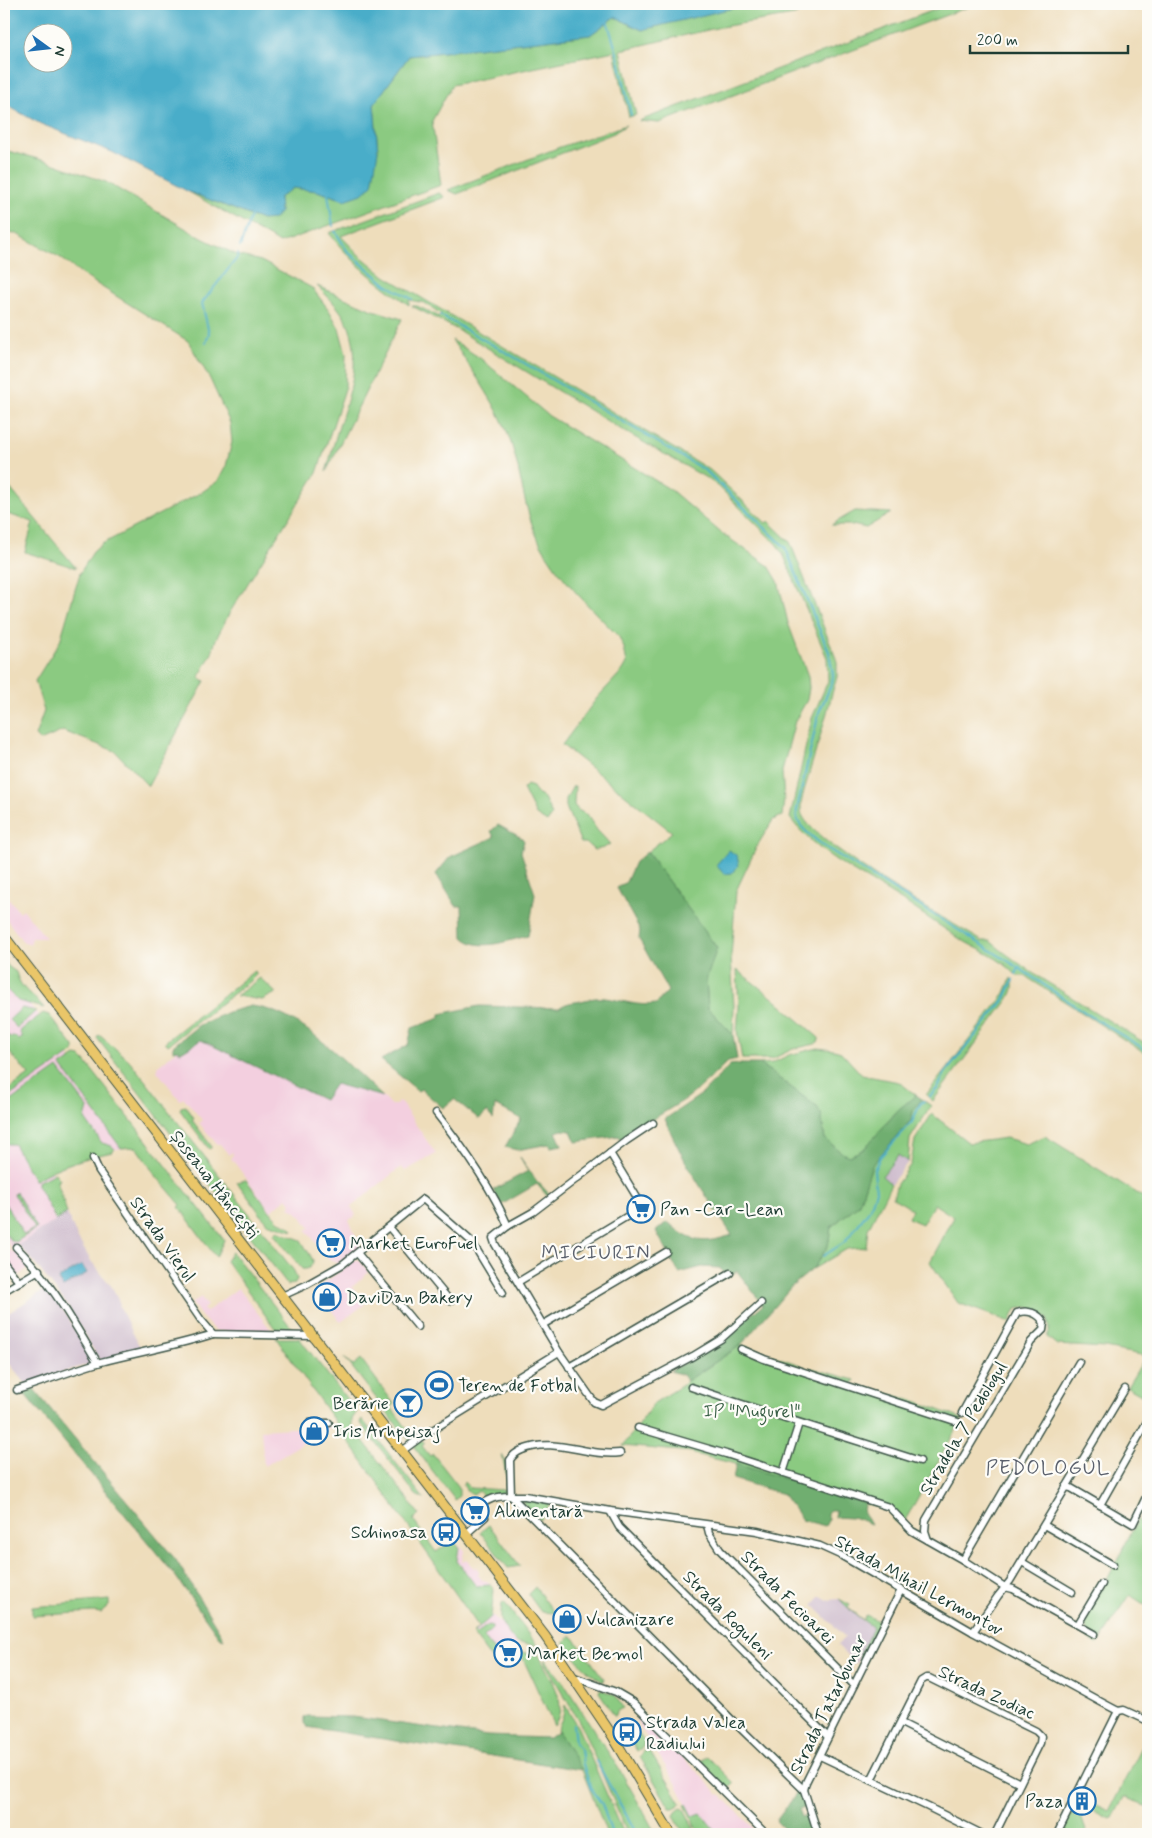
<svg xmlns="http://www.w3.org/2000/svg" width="1152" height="1838" viewBox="0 0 1152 1838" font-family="Mynerve,sans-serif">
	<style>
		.built { fill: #f3cfdf }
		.industrial { fill: #cfbdce }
		.green { fill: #8bca81; stroke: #55845a }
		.forest { fill: #70ae6f; stroke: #487652 }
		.water { fill: #4aadc9; stroke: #34757e; fill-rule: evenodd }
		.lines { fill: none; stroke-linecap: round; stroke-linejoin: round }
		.stream { stroke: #4aadc9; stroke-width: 2 }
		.minor-casing { stroke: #3e5548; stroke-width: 9 }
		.highway-casing { stroke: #3e5548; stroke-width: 11 }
		.minor { stroke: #fff; stroke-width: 6 }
		.highway { stroke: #eac669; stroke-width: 9 }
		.labels { text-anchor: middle; stroke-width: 4.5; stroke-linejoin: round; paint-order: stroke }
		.street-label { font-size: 18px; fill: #1f3d34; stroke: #fdfcf7 }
		.poi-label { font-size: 18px; fill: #1f3d34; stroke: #fdfcf7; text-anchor: start }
		.park-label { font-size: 18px; fill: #3a6047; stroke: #fdfcf7 }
		.quarter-label { font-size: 20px; letter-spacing: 1px; fill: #5c626e; stroke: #fdfcf7 }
	</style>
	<rect width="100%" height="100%" fill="#fdfcf7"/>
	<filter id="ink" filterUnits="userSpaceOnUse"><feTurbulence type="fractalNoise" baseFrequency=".02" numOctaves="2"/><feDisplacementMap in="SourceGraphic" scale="10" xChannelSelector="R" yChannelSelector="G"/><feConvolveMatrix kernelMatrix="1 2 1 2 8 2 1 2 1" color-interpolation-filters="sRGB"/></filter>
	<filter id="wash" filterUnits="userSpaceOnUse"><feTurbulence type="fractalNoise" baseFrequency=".0096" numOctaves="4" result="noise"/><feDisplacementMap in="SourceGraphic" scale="20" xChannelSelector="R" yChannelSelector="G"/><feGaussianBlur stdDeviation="1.12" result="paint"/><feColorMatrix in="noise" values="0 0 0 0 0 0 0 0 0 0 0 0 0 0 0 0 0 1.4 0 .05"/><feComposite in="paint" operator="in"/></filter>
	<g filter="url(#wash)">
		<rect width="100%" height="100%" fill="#edb"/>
		<!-- built -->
		<g class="built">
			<path d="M4,893L20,912L23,909L46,938H32L30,944L24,943L4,916Z"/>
			<path d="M4,979L23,1002L28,1003L39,1015L21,1030L26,1038L13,1049L4,1038Z"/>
			<path d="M201,1040L323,1100L334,1084L383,1097L391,1105H396L398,1102L401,1103L436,1154L405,1171L401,1167L351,1207L356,1215L349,1220L360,1247L338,1264L328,1258L306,1230L310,1228L300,1215L289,1207L292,1204L287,1198L271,1211L231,1158L233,1154L232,1152L229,1155L220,1144H217L199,1123L202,1120L184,1098L180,1100L157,1071L158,1069L157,1067L177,1050L181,1052Z"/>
			<path d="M68,1055L136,1147L107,1150L52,1171L57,1181L67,1213L13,1249L4,1239V1100Z"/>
			<path d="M5,1246L12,1252L16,1250L32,1265L18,1276L4,1260V1247Z"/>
			<path d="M355,1260H359L369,1272L352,1287L365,1304L341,1322L315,1290Z"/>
			<path d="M238,1288L272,1331L269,1332L215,1331L201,1316L192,1303L201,1297L207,1306L203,1309L206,1312Z"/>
			<path d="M325,1426H332L264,1466L261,1430Z"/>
			<path d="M460,1545L464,1551L462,1561L463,1562L466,1560L475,1569V1566L479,1571L478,1575L482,1580L487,1581L491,1585L476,1586L457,1561Z"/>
			<path d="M492,1615L501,1623L515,1642L520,1652L498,1669L472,1633Z"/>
			<path d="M642,1715L714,1789L717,1794L721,1795L754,1829V1832L756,1834H707L697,1815L693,1817L676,1783L636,1720Z"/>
		</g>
		<!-- industrial -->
		<g class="industrial">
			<path d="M898,1155L908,1162L891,1184L882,1176Z"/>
			<path d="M67,1213L77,1237L91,1261L112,1287L120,1304L119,1306L141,1349L100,1361L67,1305L41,1271L18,1245Z"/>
			<path d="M49,1287L95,1362L26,1384L4,1357V1316Z"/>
			<path d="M821,1596L828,1600L839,1599L863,1621L873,1627L856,1664L837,1645L845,1637L813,1605Z"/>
		</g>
		<!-- green -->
		<g class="green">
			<path d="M737,4H804L807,10L794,15L721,27L621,50L636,115L629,117L614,51L452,85L432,121L441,185L280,243L187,191L262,220L280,212L279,198L293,188L317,191L345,200L378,151L374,104L409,56L590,35L615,17L642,30L737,6Z"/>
			<path d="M950,4H976L659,123L639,121Z"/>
			<path d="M626,125L614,133L457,194L448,190L560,147Z"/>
			<path d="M4,150L46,161L106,182L202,238L237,255L261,261L312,288L329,310L339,328L346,354L345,389L317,473L230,612L216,639L212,653L199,677L205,681L148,786L115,751L63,731L40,741L35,736L44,711L35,681L60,641L80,573L93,552L102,544L202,492L218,481L226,466L232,442L230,423L210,379L188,341L81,274L61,258L17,234L4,233Z"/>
			<path d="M439,193L445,197L341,236L357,253L385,276L710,470L766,523L768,521L790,542L837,661V677L833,690C826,717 818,744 810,770C807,783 800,799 801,811C804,840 953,923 982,941H990L1001,950L1031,972L1148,1045V1055L1025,976H1017C1001,957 977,950 957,937C935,923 915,908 893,895C856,872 816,853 790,818L812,718L828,681L827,658L784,556L777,545L718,486L708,479L622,430L458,330L412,306H417L440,317L441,314L425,303L409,300V305C378,283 352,263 329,233Z"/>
			<path d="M317,286L370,309L402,319L326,472C331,455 335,439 340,423C352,387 364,350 343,315C336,304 326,295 317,286Z"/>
			<path d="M452,340L480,358L549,416L671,490L720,532L769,566L778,581L788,623L808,676L809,688L807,700L795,721L782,771L784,800L782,816L773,820L757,846L736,891L731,957L734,1006L733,1035L708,1008L706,980L716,947L647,852L672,832L562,745L597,698L623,670L627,663L624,648L619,637C590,607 559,579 539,541C524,511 522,477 512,446C500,407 474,374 452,340Z"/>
			<path d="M4,481L76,568L25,552L33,522L4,513Z"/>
			<path d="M855,511L891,513L866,528L852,525H831Z"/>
			<path d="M527,785L533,787L537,794L544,798L552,815L547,822L536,815L523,789Z"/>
			<path d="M573,786H575L574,805L578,810L587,815L597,830L610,844L604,848L594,850L586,843H581L566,807V799Z"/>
			<path d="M4,961L9,967L16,972C20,990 34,995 44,1008L18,1001L4,987Z"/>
			<path d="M737,970L773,998L819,1038V1041L815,1044L793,1049L772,1059H742L737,1031L739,1007Z"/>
			<path d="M254,971L257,974L251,980L168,1045L165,1042Z"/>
			<path d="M260,978L276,993L262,1000L236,996Z"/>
			<path d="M1011,978C1016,986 1012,993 1008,1000L933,1101L926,1095L1004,995Z"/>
			<path d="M22,1008L36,1011L17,1028L9,1020Z"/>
			<path d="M43,1013L49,1015L74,1047V1052L4,1100V1093L29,1075L4,1046V1032L10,1037H16L19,1040L23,1037L20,1033L21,1030Z"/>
			<path d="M99,1035L129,1060L294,1271L297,1279L295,1284L288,1285L97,1038Z"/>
			<path d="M818,1048L834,1050L841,1052L862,1075L899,1082L916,1095L898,1110L864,1149L849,1157C839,1153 834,1145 825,1139L821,1114L817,1107L760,1064L772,1063L789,1055Z"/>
			<path d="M76,1056L81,1057L85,1061L224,1240L216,1257L179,1207L181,1205L157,1177L136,1147L121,1148L61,1066Z"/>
			<path d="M58,1068L88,1108L85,1119L102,1143L112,1146L115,1149L112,1152C86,1158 58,1165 36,1180H34L14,1144H8L4,1140V1106Z"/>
			<path d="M922,1099L931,1106L910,1139L908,1162L898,1155L882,1176L891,1184L868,1229L866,1247L847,1249L813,1269L828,1246L831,1227L859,1204L872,1165L911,1120L913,1111Z"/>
			<path d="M186,1106L194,1118L192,1120L212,1147L209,1149L180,1110L181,1107Z"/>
			<path d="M932,1114L969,1143L1006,1138L1027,1144L1045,1136L1148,1200V1399L1127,1387L1146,1356L1105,1348L1057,1345L1047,1337L1050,1329L1047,1318L1029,1307L1016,1309L1010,1322L958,1303L930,1262L954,1217L934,1204L922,1224L908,1218L912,1209L893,1198L897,1184L911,1164L915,1140Z"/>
			<path d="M55,1173L60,1180L57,1181L67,1213L56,1220L37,1185V1182Z"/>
			<path d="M246,1180C257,1193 267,1209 278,1220C283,1224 291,1226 293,1231L267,1223L237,1182Z"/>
			<path d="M16,1192L37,1228L16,1242L12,1241L4,1232L6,1227L4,1224V1202L24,1235L35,1228L14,1194Z"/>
			<path d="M277,1231L301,1240L313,1260C313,1267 307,1270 302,1269L274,1234Z"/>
			<path d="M232,1252L294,1331L291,1333L279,1334L226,1261Z"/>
			<path d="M276,1338H299L357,1412L352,1419V1426L419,1514L413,1520L436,1552L453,1541L459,1547L457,1561L476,1586L491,1585L494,1590L491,1617L474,1632L476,1634L488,1625L492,1626V1629L484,1637L496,1654L495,1657L502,1666L498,1668L472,1633L479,1627Z"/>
			<path d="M741,1345L766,1353L764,1356L769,1358L771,1355L803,1366L802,1368L809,1371L811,1368L855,1380L852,1385L858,1387L859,1386L919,1402L962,1419L902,1526L892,1519L893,1516L888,1510L728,1462L694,1454L692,1452L623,1446L654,1403L683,1385L687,1381Z"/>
			<path d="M344,1357L353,1366L361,1359L392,1401L383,1407Z"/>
			<path d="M439,1375L448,1389L430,1400L422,1386Z"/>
			<path d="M393,1402L395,1404L391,1407L412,1435L416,1432L417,1436L412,1440L408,1439L383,1408Z"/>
			<path d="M362,1419L424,1499L416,1495L360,1422Z"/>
			<path d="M421,1440L425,1443L422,1446L430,1456L433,1454L459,1487V1496L455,1500L415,1448V1446Z"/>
			<path d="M502,1455C508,1464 510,1480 506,1492L485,1499L479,1491L473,1495L468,1492L463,1485L464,1482L470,1488L505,1490L507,1478Z"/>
			<path d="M524,1499L551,1503L540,1520L523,1503Z"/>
			<path d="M1148,1503V1607L1130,1595L1098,1644L1088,1639L1091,1635L1082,1622L1104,1586L1136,1523L1138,1520L1141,1521Z"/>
			<path d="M489,1525L520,1566L508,1568L480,1532Z"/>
			<path d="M535,1587L555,1613L541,1612L528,1594Z"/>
			<path d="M839,1599L850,1605L848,1608L863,1620L866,1615L880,1622L879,1629L863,1658L859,1657L873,1627C860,1619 850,1610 839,1599Z"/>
			<path d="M109,1600V1606L101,1613L93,1612L32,1616V1607Z"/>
			<path d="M504,1602L536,1644V1646L515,1642C502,1624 499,1626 502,1603Z"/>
			<path d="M571,1636L574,1638L604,1679L603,1682C586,1672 576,1659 565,1644V1641Z"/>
			<path d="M520,1652L539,1655C549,1678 570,1701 554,1726Z"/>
			<path d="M545,1659L563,1682L624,1777L656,1834H628L580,1723L545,1663Z"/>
			<path d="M600,1689L615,1695L623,1708L617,1711L616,1715L615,1716L599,1692Z"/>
			<path d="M565,1705L578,1728L624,1834H607L582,1770L557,1730L563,1716Z"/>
			<path d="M632,1723L644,1741L643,1747L637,1751L625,1731L627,1727Z"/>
			<path d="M1148,1735V1808L1140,1803L1129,1799L1128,1797H1124L1113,1818L1110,1819L1083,1806L1085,1800L1109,1811Z"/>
			<path d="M644,1751L650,1752L681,1803L679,1805L674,1808H670L640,1757Z"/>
			<path d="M707,1756L734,1783L726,1790L699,1763Z"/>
			<path d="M687,1804L693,1816L701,1813L717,1833L700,1834L685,1805Z"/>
			<path d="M681,1808L684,1809L697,1834H684L674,1816L676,1812Z"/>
			<path d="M1074,1808H1077L1073,1815L1082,1819L1087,1834H1060Z"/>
		</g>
		<!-- forest -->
		<g class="forest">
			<path d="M498,825L522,838L524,841L521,852L535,894L528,936C508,940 479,953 463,937L462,906H456L436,874L450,857L494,837L491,831Z"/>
			<path d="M647,852L717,948L706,980L708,1008L733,1035L737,1059L728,1061L700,1088L686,1099L620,1139L619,1136L576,1142L571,1131L562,1130L556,1132L562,1145L551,1147L549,1144L517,1150L505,1147L521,1119L495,1105L493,1119L487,1112L479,1119L454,1099L443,1108L421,1089L418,1091L381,1060L408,1045L412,1028L440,1018V1014L479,1006L559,1008C567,1002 572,1003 581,1001C589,999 596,997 605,998C622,1000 638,1007 656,1004L668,991L639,939L640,930L617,888L626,882L635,862Z"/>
			<path d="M251,1006C301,1011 347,1065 383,1097L335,1084L324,1100L201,1040L181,1052L177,1050L173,1051V1046L199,1025L228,1012Z"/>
			<path d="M739,1064H760L817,1107L821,1114L825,1139C834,1145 839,1153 849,1156L864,1149L898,1110L916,1095L922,1099L913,1111L911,1120L872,1165L859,1204L831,1227L828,1246L813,1269L791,1287L741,1345L687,1381L681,1374L670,1371L694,1358L763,1305L737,1271L731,1275L724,1274L720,1268L702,1267L679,1273L656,1231L668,1222C691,1244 704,1244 732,1235C707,1197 682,1161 665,1119L702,1094L730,1065Z"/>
			<path d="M520,1157L536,1180L551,1196L549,1198L537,1184L501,1205L493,1190L528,1171Z"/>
			<path d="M33,1388L176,1560L224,1639L219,1637L174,1574L23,1392Z"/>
			<path d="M736,1464L865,1503C860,1514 867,1516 871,1524L853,1517L851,1518L835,1517L836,1510H830L827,1513V1517L829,1519L825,1526L802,1520L783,1494L733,1479Z"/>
			<path d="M307,1716L353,1717L488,1736L549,1738L558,1731L582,1770L307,1727L304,1723V1718Z"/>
			<path d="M800,1789L807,1806L799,1809L802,1817L810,1815L814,1834H789L776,1821Z"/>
		</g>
		<!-- water -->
		<g class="water">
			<path d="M4,4H737V7L642,30L615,17L590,35L409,56L374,104L378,151L372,185L362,194L345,200L317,191L293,188L279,198L280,212L274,219L262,220L187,191L112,152L41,124L4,104ZM32,32H62V62H32Z"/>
			<path d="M729,850L737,856L739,865L732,873L724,874L716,865Z"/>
			<path d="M82,1265L87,1273L63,1287L58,1279Z"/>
		</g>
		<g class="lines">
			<!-- stream -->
			<g class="stream">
				<path d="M607,20L619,60L631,115"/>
				<path d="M328,194L333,226"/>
				<path d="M335,231L348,252L387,285L412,299"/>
				<path d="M240,247L251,216"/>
				<path d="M440,315L514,357L706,471L785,547L829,652L833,675L832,683L819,712L797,809C794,826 810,834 822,845L1016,966L1092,1017L1148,1051"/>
				<path d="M206,343L209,333L202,303L237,258L238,254"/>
				<path d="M1016,974L1019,968"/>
				<path d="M929,1097L938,1088L945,1073L1004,1000L1013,980"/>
				<path d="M823,1256L845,1242L870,1209L876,1191L874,1170L880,1157L912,1122L920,1104L924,1101"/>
				<path d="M573,1725L575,1742L581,1750L583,1764L591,1789L602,1804L612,1834"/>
				<path d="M596,1761L637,1834"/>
			</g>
		</g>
	</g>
	<g filter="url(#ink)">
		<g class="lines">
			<!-- minor casing -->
			<g class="minor-casing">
				<g id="minor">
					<path d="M436,1113C463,1147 491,1186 508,1226"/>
					<path d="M653,1123L626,1141L533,1212L508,1226L493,1238L495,1244L559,1352L594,1402L601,1405L693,1356L721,1339L761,1303"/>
					<path d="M93,1158L99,1171L201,1320L213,1334L313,1336"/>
					<path d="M389,1227L450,1301"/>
					<path d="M16,1247C51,1281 73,1322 98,1363"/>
					<path d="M358,1254L418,1327"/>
					<path d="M4,1263L19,1282"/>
					<path d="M518,1282L641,1208V1204L610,1153"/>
					<path d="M4,1291L39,1270"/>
					<path d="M282,1296L306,1285L343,1264L423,1199L472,1242L503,1293"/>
					<path d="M544,1324L666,1252"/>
					<path d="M741,1349L764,1359L958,1422"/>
					<path d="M569,1367L730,1273"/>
					<path d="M691,1387C767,1413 843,1436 920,1461"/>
					<path d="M17,1390C45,1381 73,1370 101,1362C139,1352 176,1346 213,1334"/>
					<path d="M310,1423H329"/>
					<path d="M638,1428L726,1454L889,1507L912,1531L963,1560L1005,1587L1013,1589L1094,1634"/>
					<path d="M402,1451L421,1437L559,1352"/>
					<path d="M620,1453C586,1457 555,1436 522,1450C517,1452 513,1455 510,1460L511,1496L735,1723L804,1790"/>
					<path d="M783,1473L799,1423"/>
					<path d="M1066,1487L1071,1488L1133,1524L1148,1493"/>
					<path d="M1100,1505L1148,1420"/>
					<path d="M610,1511L619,1527L828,1737"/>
					<path d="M707,1525L709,1533L720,1550L854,1685"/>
					<path d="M1044,1525L1113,1565"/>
					<path d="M466,1534L485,1517L478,1507C495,1494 504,1496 525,1496L610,1511L757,1531L820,1546L842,1556L973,1632L1101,1702L1118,1711L1124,1710L1148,1721"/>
					<path d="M928,1540L925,1531L926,1520L1031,1342L1043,1330L1044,1323C1039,1313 1027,1309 1017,1313L962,1413"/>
					<path d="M963,1560L1079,1362"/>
					<path d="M1022,1562L1072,1592"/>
					<path d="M1078,1624L1102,1584"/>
					<path d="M973,1632L998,1596L1010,1581L1125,1389"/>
					<path d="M574,1677L616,1692L633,1702L766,1834"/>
					<path d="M901,1723L1020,1783"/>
					<path d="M820,1756L928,1807L982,1834"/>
					<path d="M871,1780L921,1681L926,1678H929L1036,1731L1041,1736L1040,1743L995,1834"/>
					<path d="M818,1834L804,1790L806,1782L901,1590"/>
					<path d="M1057,1834L1118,1711"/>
				</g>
			</g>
			<!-- highway casing -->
			<g class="highway-casing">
				<path id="highway" d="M4,936L545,1636L612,1735L671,1834"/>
			</g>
			<!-- minor -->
			<use href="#minor" class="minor"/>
			<!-- highway -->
			<use href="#highway" class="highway"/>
		</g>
	</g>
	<!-- icons -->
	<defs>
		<g id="supermarket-ring" transform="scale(1.4375)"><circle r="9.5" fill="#fdfcf7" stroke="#1f6fb2" stroke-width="1.5"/><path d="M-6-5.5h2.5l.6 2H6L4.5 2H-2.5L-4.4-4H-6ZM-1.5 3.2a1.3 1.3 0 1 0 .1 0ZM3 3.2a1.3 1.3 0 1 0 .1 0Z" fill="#1f6fb2"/></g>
		<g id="shop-ring" transform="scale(1.4375)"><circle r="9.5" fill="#fdfcf7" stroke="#1f6fb2" stroke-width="1.5"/><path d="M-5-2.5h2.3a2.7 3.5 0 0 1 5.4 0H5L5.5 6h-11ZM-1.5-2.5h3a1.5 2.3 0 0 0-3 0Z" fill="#1f6fb2"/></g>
		<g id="stadium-ring" transform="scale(1.4375)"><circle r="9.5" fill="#fdfcf7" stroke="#1f6fb2" stroke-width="1.5"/><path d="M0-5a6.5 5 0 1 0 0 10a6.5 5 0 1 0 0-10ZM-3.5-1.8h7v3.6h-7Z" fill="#1f6fb2"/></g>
		<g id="bar-ring" transform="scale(1.4375)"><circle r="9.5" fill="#fdfcf7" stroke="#1f6fb2" stroke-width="1.5"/><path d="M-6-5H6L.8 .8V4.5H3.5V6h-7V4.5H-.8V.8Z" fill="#1f6fb2"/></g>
		<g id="bus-ring" transform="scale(1.4375)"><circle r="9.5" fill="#fdfcf7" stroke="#1f6fb2" stroke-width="1.5"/><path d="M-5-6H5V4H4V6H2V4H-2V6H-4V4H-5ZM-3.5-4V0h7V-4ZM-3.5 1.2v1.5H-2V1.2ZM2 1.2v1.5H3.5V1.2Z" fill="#1f6fb2"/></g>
		<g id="building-ring" transform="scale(1.4375)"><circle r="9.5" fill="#fdfcf7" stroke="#1f6fb2" stroke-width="1.5"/><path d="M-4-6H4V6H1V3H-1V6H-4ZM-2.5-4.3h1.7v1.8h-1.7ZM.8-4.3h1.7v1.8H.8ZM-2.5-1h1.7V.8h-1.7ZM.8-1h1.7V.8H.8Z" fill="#1f6fb2"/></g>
	</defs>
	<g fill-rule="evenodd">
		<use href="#supermarket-ring" x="641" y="1209"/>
		<use href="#supermarket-ring" x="331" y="1243"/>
		<use href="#shop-ring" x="327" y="1297"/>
		<use href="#stadium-ring" x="439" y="1385"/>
		<use href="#bar-ring" x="408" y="1403"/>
		<use href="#shop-ring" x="314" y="1431"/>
		<use href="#supermarket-ring" x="475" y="1511"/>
		<use href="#bus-ring" x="446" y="1532"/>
		<use href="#shop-ring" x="567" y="1619"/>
		<use href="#supermarket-ring" x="508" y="1653"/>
		<use href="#bus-ring" x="627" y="1732"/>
		<use href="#building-ring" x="1082" y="1801"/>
	</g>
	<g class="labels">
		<!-- street labels -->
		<g class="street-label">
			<text transform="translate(215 1184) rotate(52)" y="6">Șoseaua Hâncești</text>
			<text transform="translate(163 1239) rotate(55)" y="6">Strada Vierul</text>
			<text transform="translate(963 1428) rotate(-59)" y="6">Stradela 7 Pedologul</text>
			<text transform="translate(919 1585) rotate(29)" y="6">Strada Mihail Lermontov</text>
			<text transform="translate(788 1597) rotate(45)" y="6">Strada Fecioarei</text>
			<text transform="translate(728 1615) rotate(45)" y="6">Strada Roguleni</text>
			<text transform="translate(987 1692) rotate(25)" y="6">Strada Zodiac</text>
			<text transform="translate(828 1704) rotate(-64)" y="6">Strada Tatarbunar</text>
		</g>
		<!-- poi labels -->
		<g class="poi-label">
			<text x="660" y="1215">Pan -Car -Lean</text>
			<text x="350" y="1249">Market EuroFuel</text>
			<text x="346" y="1303">DaviDan Bakery</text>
			<text x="458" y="1391">Teren de Fotbal</text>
			<text x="389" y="1409" text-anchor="end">Berărie</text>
			<text x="333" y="1437">Iris Arhpeisaj</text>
			<text x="494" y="1517">Alimentară</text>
			<text x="427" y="1538" text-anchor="end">Schinoasa</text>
			<text x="586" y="1625">Vulcanizare</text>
			<text x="527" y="1659">Market Bemol</text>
			<text x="646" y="1728">Strada Valea<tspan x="646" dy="21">Radiului</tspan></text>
			<text x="1063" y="1807" text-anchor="end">Paza</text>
		</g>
		<!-- park labels -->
		<g class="park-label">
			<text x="752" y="1417">IP "Mugurel"</text>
		</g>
		<!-- quarter labels -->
		<g class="quarter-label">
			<text x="596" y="1259">MICIURIN</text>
			<text x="1048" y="1474">PEDOLOGUL</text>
		</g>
	</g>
	<!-- margin -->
	<rect width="1152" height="1838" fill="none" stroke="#fdfcf7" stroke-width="20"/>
	<!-- north arrow -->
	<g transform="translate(48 48) rotate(105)"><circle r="24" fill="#fdfcf7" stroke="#a4b0a9"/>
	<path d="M0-4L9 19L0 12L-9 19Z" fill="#1f6fb2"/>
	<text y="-8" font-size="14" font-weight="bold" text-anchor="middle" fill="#1f3d34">N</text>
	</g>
	<!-- scale -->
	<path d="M970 45v8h158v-8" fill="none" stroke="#1f3d34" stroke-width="2.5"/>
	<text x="977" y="45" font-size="15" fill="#1f3d34" stroke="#fdfcf7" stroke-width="4" paint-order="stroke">200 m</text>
</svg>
